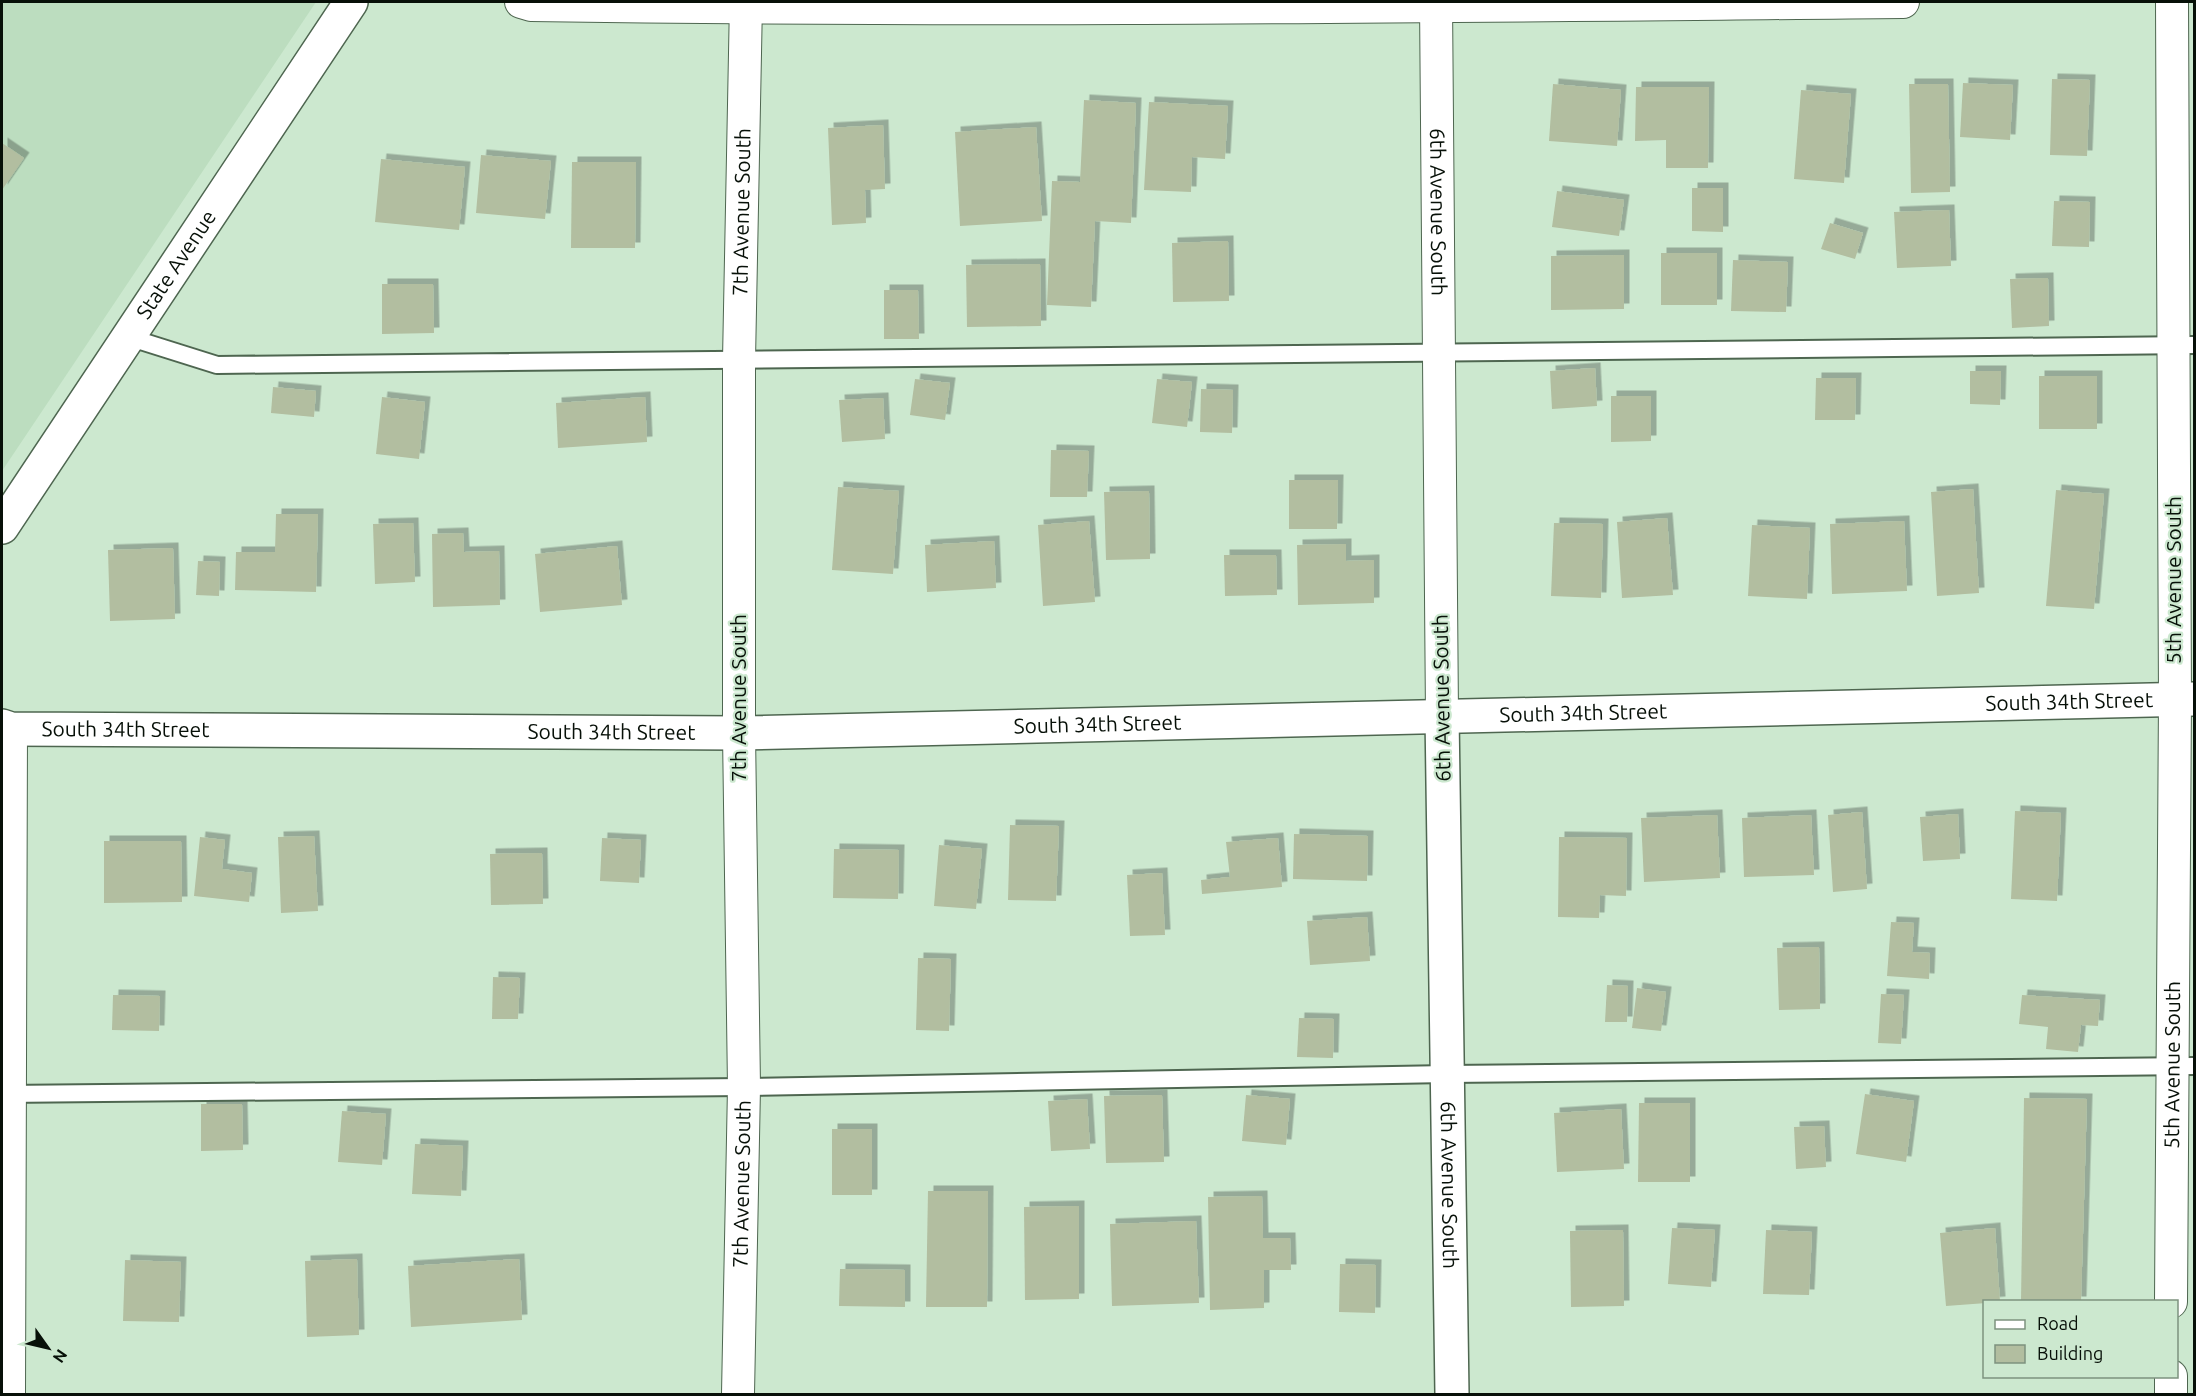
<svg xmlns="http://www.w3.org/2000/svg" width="2196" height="1396" viewBox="0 0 2196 1396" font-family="Ubuntu,sans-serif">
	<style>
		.built { fill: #bcddbf }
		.building { fill: #b2bea0; filter: url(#shadow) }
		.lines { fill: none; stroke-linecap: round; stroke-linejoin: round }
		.lane-casing { stroke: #4e6650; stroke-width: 20 }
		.street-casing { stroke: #4e6650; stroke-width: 34 }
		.secondary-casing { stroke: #4e6650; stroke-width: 36 }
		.lane { stroke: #fff; stroke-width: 16 }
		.street { stroke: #fff; stroke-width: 32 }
		.secondary { stroke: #fff; stroke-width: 33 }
		.labels { text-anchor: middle; stroke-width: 4.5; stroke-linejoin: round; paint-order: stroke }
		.street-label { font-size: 21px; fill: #071008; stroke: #cce8cf }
	</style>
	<defs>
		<filter id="shadow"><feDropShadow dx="5.5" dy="-5.5" stdDeviation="0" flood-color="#0004"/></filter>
	</defs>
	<rect width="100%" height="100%" fill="#cce8cf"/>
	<!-- built -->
	<path class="built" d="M2,2H316L2,471Z"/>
	<!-- building -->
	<g class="building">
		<path d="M2052,79L2090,80L2087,156L2050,155Z"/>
		<path d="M1963,83L2013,85L2010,140L1960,137Z"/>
		<path d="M1553,84L1621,90L1617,146L1549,141Z"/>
		<path d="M1909,84H1948L1950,192L1911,193Z"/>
		<path d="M1636,87H1709L1708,168H1666V140L1635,141Z"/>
		<path d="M1801,90L1851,94L1844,183L1794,179Z"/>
		<path d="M1084,100L1136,103L1131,223L1095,221L1091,307L1047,305L1052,181L1080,182Z"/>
		<path d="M1149,102L1228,106L1225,159L1192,157L1191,192L1144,190Z"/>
		<path d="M883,125L885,189L865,190L866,223L832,225L828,128Z"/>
		<path d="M1036,127L1042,221L960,226L955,132Z"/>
		<path d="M2,143L24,158L2,190Z"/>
		<path d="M481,155L551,161L545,219L476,213Z"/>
		<path d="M381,159L465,167L459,230L375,222Z"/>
		<path d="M572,162H636L635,248H571Z"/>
		<path d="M1692,188H1723V232L1692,231Z"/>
		<path d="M1557,191L1624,200L1619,236L1552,227Z"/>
		<path d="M2054,201L2090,202L2089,247L2052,246Z"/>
		<path d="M1949,210L1951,266L1897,268L1894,212Z"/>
		<path d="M1830,223L1863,233L1855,259L1821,249Z"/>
		<path d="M1228,241L1229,301L1173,302L1172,243Z"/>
		<rect x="1661" y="253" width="56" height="52"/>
		<path d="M1624,255V309L1551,310V256Z"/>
		<path d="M1733,260L1788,262L1786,312L1731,311Z"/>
		<path d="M1040,264L1041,326L967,327L966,265Z"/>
		<path d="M2048,278L2049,326L2012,328L2010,279Z"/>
		<path d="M382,284H433L434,333L382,334Z"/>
		<path d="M884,290H918L919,339H884Z"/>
		<path d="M1595,368L1597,406L1552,409L1550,371Z"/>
		<path d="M1970,371H2001L2000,405L1970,404Z"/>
		<rect x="2039" y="376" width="58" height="53"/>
		<path d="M1816,378H1856L1855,420H1815Z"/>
		<path d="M915,379L950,383L945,420L910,415Z"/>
		<path d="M1157,379L1192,382L1187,427L1152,423Z"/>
		<path d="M273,387L316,391L314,417L271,413Z"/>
		<path d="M1201,389L1233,390L1232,433L1200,432Z"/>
		<path d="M1611,396H1651V441L1611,442Z"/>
		<path d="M382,397L425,402L419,459L376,454Z"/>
		<path d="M645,397L647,442L558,448L556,403Z"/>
		<path d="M883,398L885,439L842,442L839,400Z"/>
		<path d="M1051,450L1089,451L1087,497H1050Z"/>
		<path d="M1289,480H1338L1337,529H1289Z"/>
		<path d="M838,487L899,491L893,574L832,570Z"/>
		<path d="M1973,489L1979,593L1937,596L1931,492Z"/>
		<path d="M2056,490L2104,494L2094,609L2046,606Z"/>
		<path d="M1149,491L1150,559L1106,560L1104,492Z"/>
		<path d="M276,514H318L316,592L235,590L236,552H275Z"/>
		<path d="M1667,518L1673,595L1622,598L1617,522Z"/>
		<path d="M1089,521L1095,602L1043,606L1038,525Z"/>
		<path d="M1904,521L1907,591L1832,594L1830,524Z"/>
		<path d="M413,523L415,582L375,584L373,524Z"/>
		<path d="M1554,523L1603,524L1601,598L1551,596Z"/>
		<path d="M1752,525L1810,528L1807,599L1748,596Z"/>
		<path d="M463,533L464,552L499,551L500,605L433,607L432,534Z"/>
		<path d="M994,541L996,588L927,592L925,545Z"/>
		<path d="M1346,544V561L1374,560V603L1298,605L1297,545Z"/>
		<path d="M617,546L622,605L540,612L535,554Z"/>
		<path d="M173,548L175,619L110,621L108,550Z"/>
		<path d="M1224,555H1276L1277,595L1225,596Z"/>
		<path d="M198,561L220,562L219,596L196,595Z"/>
		<path d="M2015,811L2061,813L2057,901L2011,899Z"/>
		<path d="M1862,812L1867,889L1833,892L1828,815Z"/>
		<path d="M1958,814L1960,859L1923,861L1920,817Z"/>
		<path d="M1717,815L1720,878L1644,882L1641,818Z"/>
		<path d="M1811,815L1814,875L1744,877L1742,818Z"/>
		<path d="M1010,825L1059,826L1056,901L1008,900Z"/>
		<path d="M1294,834L1368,836L1367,881L1293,879Z"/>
		<path d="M314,836L318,911L281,913L278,837Z"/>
		<path d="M200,837L225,840L222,869L252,873L249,902L194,896Z"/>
		<path d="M1559,837L1627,838L1626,896L1600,895L1599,918L1558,917Z"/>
		<path d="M602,838L641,840L639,883L600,881Z"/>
		<path d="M1278,838L1282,887L1202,894L1201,880L1230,877L1226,842Z"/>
		<path d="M104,841H181L182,902L104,903Z"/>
		<path d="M939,845L982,849L976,909L934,906Z"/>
		<path d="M834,849L899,850L898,899L833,898Z"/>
		<path d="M542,853L543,904L491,905L490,854Z"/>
		<path d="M1162,873L1165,935L1130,936L1127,875Z"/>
		<path d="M1367,917L1370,961L1310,965L1307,921Z"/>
		<path d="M1891,922L1914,923L1912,952L1930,953L1929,979L1887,976Z"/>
		<path d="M1819,947L1820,1009L1779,1010L1777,948Z"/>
		<path d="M918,958L951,959L949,1031L916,1030Z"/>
		<path d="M493,977L520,978L518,1019H492Z"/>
		<path d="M1607,985L1628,986L1627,1022H1605Z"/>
		<path d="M1637,988L1666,992L1661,1031L1632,1028Z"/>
		<path d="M1881,994L1904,995L1901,1044L1878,1043Z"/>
		<path d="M113,995L160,996L159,1031L112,1030Z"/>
		<path d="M2022,995L2100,1000L2098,1026L2081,1025L2078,1052L2046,1049L2048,1027L2019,1024Z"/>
		<path d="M1299,1018L1334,1019L1333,1058L1297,1057Z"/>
		<path d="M1865,1094L1914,1101L1906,1162L1856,1154Z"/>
		<path d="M1162,1095L1164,1162L1106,1163L1104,1096Z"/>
		<path d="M1246,1095L1290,1099L1286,1145L1242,1141Z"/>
		<path d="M2024,1098L2087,1099L2081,1302H2021Z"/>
		<path d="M1087,1099L1090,1149L1051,1151L1048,1101Z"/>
		<path d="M1639,1103H1690V1182H1638Z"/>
		<path d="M201,1104H242L243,1150L201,1151Z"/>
		<path d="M1621,1109L1624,1169L1557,1172L1554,1113Z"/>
		<path d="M342,1111L386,1114L382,1165L338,1162Z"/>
		<path d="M1824,1126L1826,1167L1796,1169L1794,1127Z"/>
		<rect x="832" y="1129" width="40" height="66"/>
		<path d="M415,1144L463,1146L461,1196L412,1194Z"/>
		<path d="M928,1191H988L987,1307H926Z"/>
		<path d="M1262,1196L1263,1238H1290L1291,1270H1264V1308L1210,1310L1208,1197Z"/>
		<path d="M1079,1206V1299L1025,1300L1024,1207Z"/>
		<path d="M1196,1221L1199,1303L1112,1306L1110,1224Z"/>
		<path d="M1672,1228L1715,1230L1711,1287L1668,1284Z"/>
		<path d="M1995,1228L2000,1302L1946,1306L1940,1233Z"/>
		<path d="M1623,1230L1624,1306L1571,1307L1570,1231Z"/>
		<path d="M1766,1230L1812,1232L1809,1295L1763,1294Z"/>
		<path d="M357,1259L359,1335L307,1337L305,1261Z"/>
		<path d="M519,1259L522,1320L411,1327L408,1266Z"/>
		<path d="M125,1260L181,1262L179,1322L123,1321Z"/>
		<path d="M1340,1264L1376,1265L1375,1313L1339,1312Z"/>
		<path d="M840,1269L905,1270V1307L839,1306Z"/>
	</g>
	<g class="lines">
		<!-- lane casing -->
		<g class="lane-casing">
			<g id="lane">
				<path d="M128,337L217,365L2194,345"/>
				<path d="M3,1094L744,1087L1447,1074L2194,1066"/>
			</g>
		</g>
		<!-- street casing -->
		<g class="street-casing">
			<g id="street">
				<path d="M521,2L531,5C988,12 1446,6 1903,2"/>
				<path id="s1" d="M1436,2L1442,715"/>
				<path id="s2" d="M2171,1302L2175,699L2172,2"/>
				<path d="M9,1394L11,729"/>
				<path id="s3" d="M738,1394L744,1087L739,733V360L746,2"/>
				<path d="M2171,1394V1376"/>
			</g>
		</g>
		<!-- secondary casing -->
		<g class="secondary-casing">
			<g id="secondary">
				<path id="s4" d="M2,527L351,2"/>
				<path id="s5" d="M1442,715L1452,1394"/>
				<path id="s6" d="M2,726L11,729L739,733L2194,699"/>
			</g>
		</g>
		<!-- lane -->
		<use href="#lane" class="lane"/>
		<!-- street -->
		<use href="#street" class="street"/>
		<!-- secondary -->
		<use href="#secondary" class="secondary"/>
	</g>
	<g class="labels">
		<!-- street labels -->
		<g class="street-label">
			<text dy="7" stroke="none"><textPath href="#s3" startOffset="1182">7th Avenue South</textPath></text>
			<text dy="7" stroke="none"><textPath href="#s1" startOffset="210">6th Avenue South</textPath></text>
			<text dy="7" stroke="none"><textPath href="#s4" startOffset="315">State Avenue</textPath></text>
			<text transform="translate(2174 580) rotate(-90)" y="7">5th Avenue South</text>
			<text transform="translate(739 698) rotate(-90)" y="7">7th Avenue South</text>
			<text transform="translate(1442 698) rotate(-91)" y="7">6th Avenue South</text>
			<text dy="7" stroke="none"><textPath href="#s6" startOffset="2068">South 34th Street</textPath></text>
			<text dy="7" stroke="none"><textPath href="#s6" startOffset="1582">South 34th Street</textPath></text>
			<text dy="7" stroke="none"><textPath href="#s6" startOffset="1096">South 34th Street</textPath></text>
			<text dy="7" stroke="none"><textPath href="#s6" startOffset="124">South 34th Street</textPath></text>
			<text dy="7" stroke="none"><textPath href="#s6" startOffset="610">South 34th Street</textPath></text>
			<text dy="7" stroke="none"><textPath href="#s2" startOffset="237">5th Avenue South</textPath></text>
			<text dy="7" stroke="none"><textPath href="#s3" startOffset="210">7th Avenue South</textPath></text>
			<text dy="7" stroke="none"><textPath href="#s5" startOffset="470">6th Avenue South</textPath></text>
		</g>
	</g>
	<!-- border -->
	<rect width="2196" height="1396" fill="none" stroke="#071008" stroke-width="6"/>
	<!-- legend -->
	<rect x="1983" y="1300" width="195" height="78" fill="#cce8cf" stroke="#7d927f" stroke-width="1.5"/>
	<rect x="1995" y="1320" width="30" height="9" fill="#ffffff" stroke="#7d927f" stroke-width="1.5"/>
	<text x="2037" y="1330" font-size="18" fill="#071008">Road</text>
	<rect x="1995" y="1345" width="30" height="18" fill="#b2bea0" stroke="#7d927f" stroke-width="1.5"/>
	<text x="2037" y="1360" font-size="18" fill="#071008">Building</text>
	<!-- north arrow -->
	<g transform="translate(48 1348) rotate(124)" stroke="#cce8cf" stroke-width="4.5" paint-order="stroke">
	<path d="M0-4.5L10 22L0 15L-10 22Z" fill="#071008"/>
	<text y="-9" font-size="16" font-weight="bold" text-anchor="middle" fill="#071008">N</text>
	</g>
</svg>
